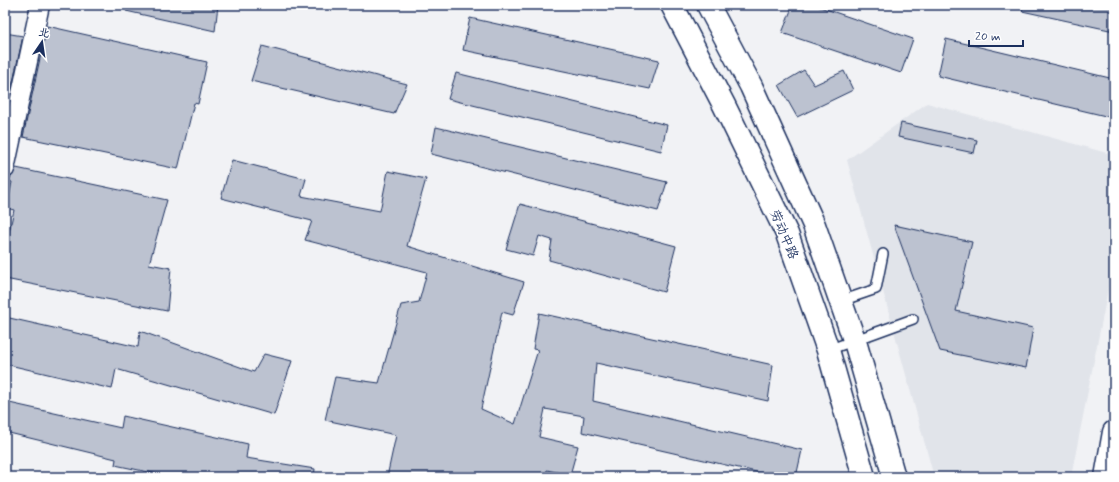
<svg xmlns="http://www.w3.org/2000/svg" width="1119" height="482" viewBox="0 0 1119 482" font-family="Mynerve,'LXGW WenKai TC',sans-serif">
	<style>
		.built { fill: #e1e4ea }
		.building { fill: #bcc2d0; stroke: #1b2f5e }
		.lines { fill: none; stroke-linecap: round; stroke-linejoin: round }
		.service-casing { stroke: #1b2f5e; stroke-width: 12 }
		.minor-casing { stroke: #1b2f5e; stroke-width: 21 }
		.tertiary-casing { stroke: #1b2f5e; stroke-width: 25 }
		.secondary-casing { stroke: #1b2f5e; stroke-width: 25 }
		.service { stroke: #fff; stroke-width: 9 }
		.minor { stroke: #fff; stroke-width: 18 }
		.tertiary { stroke: #fff; stroke-width: 22 }
		.secondary { stroke: #fff; stroke-width: 22 }
		.labels { text-anchor: middle; stroke-width: 3; stroke-linejoin: round; paint-order: stroke }
		.street-label { font-size: 13px; fill: #1b2f5e; stroke: #fff }
	</style>
	<rect width="100%" height="100%" fill="#f1f2f5"/>
	<filter id="ink" filterUnits="userSpaceOnUse"><feTurbulence type="fractalNoise" baseFrequency=".025" numOctaves="2"/><feDisplacementMap in="SourceGraphic" scale="8" xChannelSelector="R" yChannelSelector="G"/><feConvolveMatrix kernelMatrix="1 2 1 2 8 2 1 2 1" color-interpolation-filters="sRGB"/></filter>
	<g filter="url(#ink)">
		<!-- built -->
		<path class="built" d="M927,103L1114,155V259L1071,477H934L847,160Z"/>
		<!-- building -->
		<g class="building">
			<path d="M127,5H218L215,31L126,11Z"/>
			<path d="M793,5H814L913,39L901,73L782,33Z"/>
			<path d="M1023,5H1114V31L1022,11Z"/>
			<path d="M470,18L659,60L650,89L463,50Z"/>
			<path d="M47,26L207,62L198,104L194,103L178,169L23,137Z"/>
			<path d="M5,33L23,36L5,119Z"/>
			<path d="M946,39L1114,79V118L938,76Z"/>
			<path d="M262,46L407,84L394,114L251,81Z"/>
			<path d="M804,70L814,85L844,71L853,90L797,117L779,85Z"/>
			<path d="M456,73L667,125L661,151L448,99Z"/>
			<path d="M901,123L977,140L974,153L898,137Z"/>
			<path d="M436,127L667,182L658,211L431,154Z"/>
			<path d="M232,160L306,179L301,196L380,211L388,171L426,179L407,246L524,282L513,315L502,312L481,409L515,424L538,350L533,349L539,313L773,365L768,401L596,363L593,401L802,450L796,477H778L582,432L584,416L545,409L539,437L578,446L570,475L547,470L546,477H387L396,435L325,420L335,377L379,383L401,305L419,302L427,272L305,240L312,221L221,198Z"/>
			<path d="M16,168L167,200L149,264L171,268L167,311L5,279V250L14,210L7,208L12,182L5,181V179L12,176Z"/>
			<path d="M520,204L676,246L664,292L549,260L552,240L539,236L533,256L506,249Z"/>
			<path d="M894,225L972,242L956,311L1033,328L1026,368L940,351Z"/>
			<path d="M5,317L138,347L140,331L254,372L264,354L292,361L274,415L116,369L112,389L5,364Z"/>
			<path d="M5,402L121,428L123,416L248,444L246,458L315,469L314,477H172L115,465L116,459L5,432Z"/>
		</g>
		<g class="lines">
			<!-- service casing -->
			<g class="service-casing">
				<g id="service">
					<path d="M841,301L876,289L883,254"/>
					<path d="M828,350L913,319"/>
				</g>
			</g>
			<!-- minor casing -->
			<g class="minor-casing">
				<path id="minor" d="M5,169L40,5"/>
			</g>
			<!-- tertiary casing -->
			<g class="tertiary-casing">
				<path id="tertiary" d="M1106,477L1114,432"/>
			</g>
			<!-- secondary casing -->
			<g class="secondary-casing">
				<g id="secondary">
					<path d="M672,5L724,105L787,234L828,350L864,477"/>
					<path d="M708,5L751,86L814,225L856,345L894,477"/>
				</g>
			</g>
			<!-- service -->
			<use href="#service" class="service"/>
			<!-- minor -->
			<use href="#minor" class="minor"/>
			<!-- tertiary -->
			<use href="#tertiary" class="tertiary"/>
			<!-- secondary -->
			<use href="#secondary" class="secondary"/>
		</g>
	</g>
	<g class="labels">
		<!-- street labels -->
		<g class="street-label">
			<text transform="translate(785 234) rotate(67)" y="5">劳动中路</text>
		</g>
	</g>
	<!-- margin -->
	<rect width="1119" height="482" fill="none" stroke="#fff" stroke-width="20"/>
	<rect x="10" y="10" width="1099" height="462" fill="none" stroke="#1b2f5e" stroke-width="1.5" filter="url(#ink)"/>
	<!-- north arrow -->
	<g transform="translate(42 42) rotate(13)" stroke="#ffffff" stroke-width="3" paint-order="stroke">
	<path d="M0-3L7 15L0 10L-7 15Z" fill="#1b2f5e"/>
	<text y="-6" font-size="11" font-weight="bold" text-anchor="middle" fill="#1b2f5e">北</text>
	</g>
	<!-- scale -->
	<path d="M969 40v6h54v-6" fill="none" stroke="#1b2f5e" stroke-width="2"/>
	<text x="975" y="40" font-size="12" fill="#1b2f5e" stroke="#ffffff" stroke-width="3" paint-order="stroke">20 m</text>
</svg>
